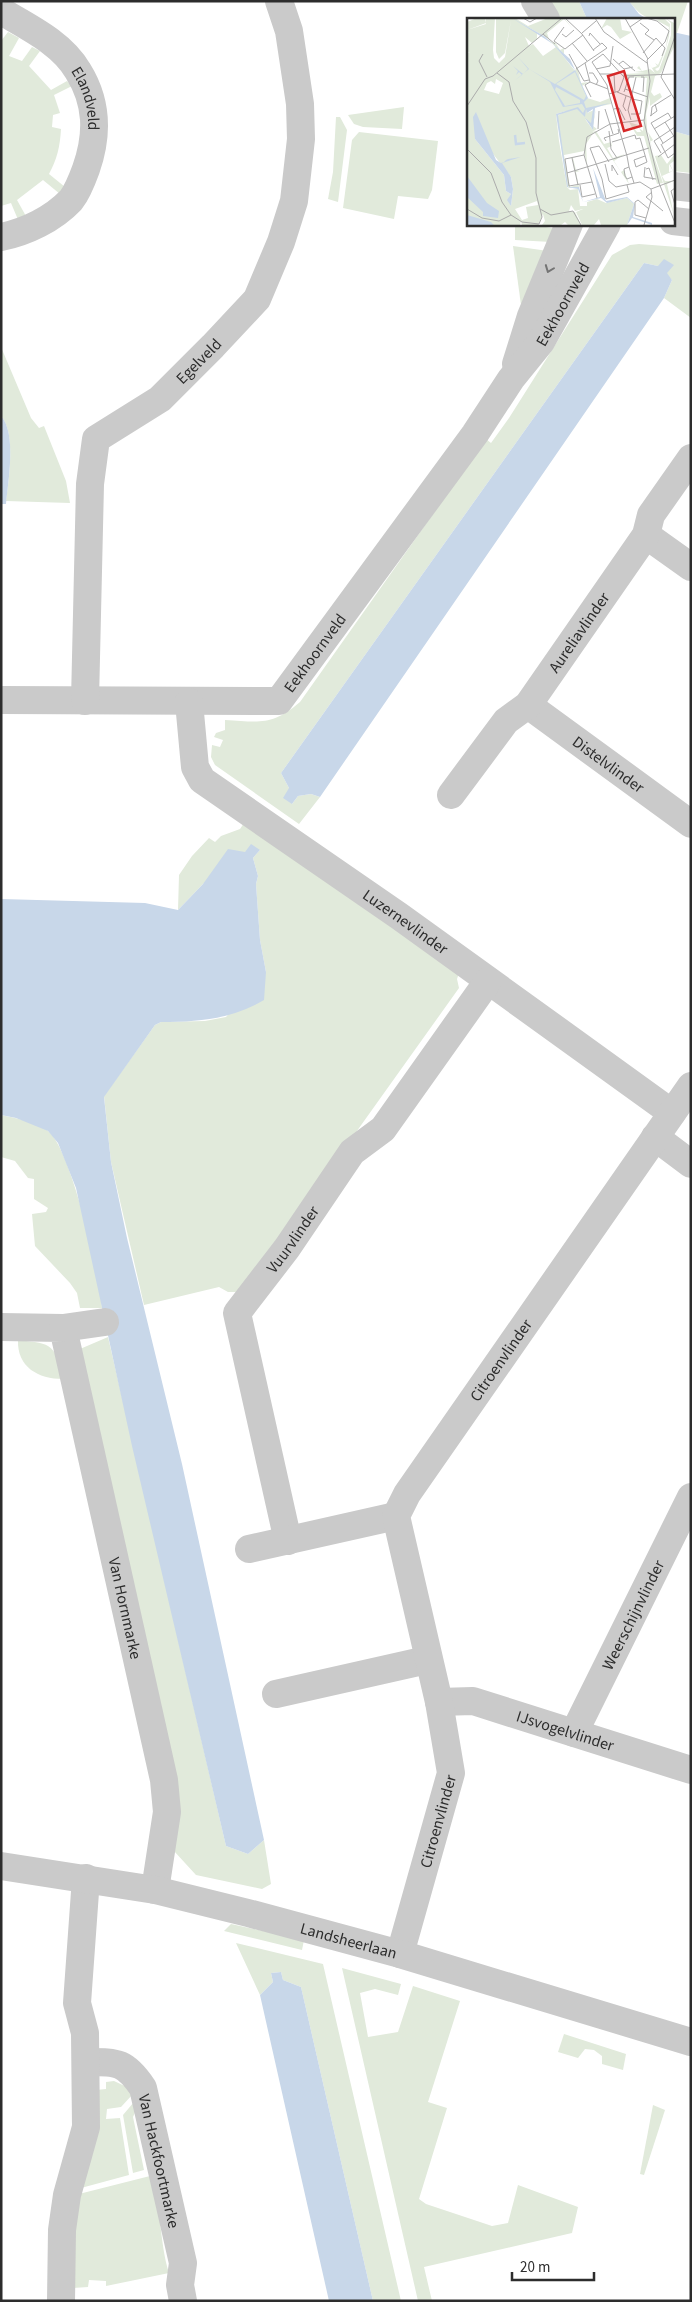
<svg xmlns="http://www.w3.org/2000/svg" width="692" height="2302" viewBox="0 0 692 2302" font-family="'Source Sans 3',sans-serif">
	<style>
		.green { fill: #e1eadb }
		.water { fill: #c8d7e9 }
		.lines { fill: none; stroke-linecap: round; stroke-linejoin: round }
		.minor { stroke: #cacaca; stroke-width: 28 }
		.tertiary { stroke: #cacaca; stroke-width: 28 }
		.oneway { stroke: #747474 }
		.labels { text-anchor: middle; stroke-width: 5; stroke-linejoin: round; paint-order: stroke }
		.street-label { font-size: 16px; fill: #2d2d2d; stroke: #fff }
		.inset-river { fill: none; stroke: #c8d7e9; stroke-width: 2.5 }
		.inset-road { fill: none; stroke: #ababab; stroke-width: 1 }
		.view { fill: #d62828; fill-opacity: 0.15; stroke: #d62828; stroke-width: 2.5 }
		.inset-edge { fill: none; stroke: #2d2d2d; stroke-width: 2.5 }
	</style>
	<rect width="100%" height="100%" fill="#fff"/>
	<!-- green -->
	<g class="green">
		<path d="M550,1H579L587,19H558Z"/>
		<path d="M629,1H688L677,33L673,32V19C650,19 644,21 629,1Z"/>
		<path d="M8,32L19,38L9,56L22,61L32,47L40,51L29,66L51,90L67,81L72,86L54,95L60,113L53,115L52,127L61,129C60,147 57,159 49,174L65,187L60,194L43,180L17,200L27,218L19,222L11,203L1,206V41Z"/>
		<path d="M404,107L402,129L363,127L354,124L348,115Z"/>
		<path d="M336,117H340L347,130L338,202L328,199L333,172Z"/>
		<path d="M673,131L691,136V173L673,171Z"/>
		<path d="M359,132L438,141L432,190L428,199L398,196L394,219L343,208L352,140Z"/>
		<path d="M515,224H531L556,229L551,242L515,240Z"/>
		<path d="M639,244L691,248V318L664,298L672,280L666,273L673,265L658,266L644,263L281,773L289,788L292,804L298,796L311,794L320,797L299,824L215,765L211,757L212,745L220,747L223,740L214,737L216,733L225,730V720C260,722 272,726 300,702L486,439L491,443L509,418L612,255L630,245Z"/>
		<path d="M513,246L548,251L521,305Z"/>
		<path d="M1,347L31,418L39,428L44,426L66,481L70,503L6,501C9,480 16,432 1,416Z"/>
		<path d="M244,823L459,973L457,979L459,988L242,1292H228L219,1287L144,1305L111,1162L104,1096L155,1025L161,1022L205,1021L226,1017L266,972L260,940L256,884L258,876L253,858L260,850L245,852L203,884L178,910L179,875L192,856L209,838L215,842L221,836L240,829Z"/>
		<path d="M1,1115C16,1118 35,1122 48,1131C71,1148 100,1277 102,1308H80L77,1293L70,1283L35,1246L32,1214L46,1212L48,1208L34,1199V1179L28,1178L15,1161L1,1157Z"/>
		<path d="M108,1337L226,1846L248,1854L264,1840L271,1884L262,1889L196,1875L174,1851L80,1349Z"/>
		<path d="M18,1340C54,1344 54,1344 63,1379C38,1379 17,1367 18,1340Z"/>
		<path d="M231,1924L304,1940L302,1950L224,1931Z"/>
		<path d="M236,1943L323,1964L401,2301H373L301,1987L283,1980L281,1972L271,1973L273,1982L260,1995Z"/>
		<path d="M342,1968L401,1984L398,1995L375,1989L360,1993L368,2037L398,2032L413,1986L460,2001L428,2102L447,2108L419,2199L426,2204L492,2226L508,2223L518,2185L578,2207L572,2233L424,2267L432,2301H418Z"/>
		<path d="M564,2034L626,2054L623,2070L602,2064V2056L594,2050L585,2049L578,2058L558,2052Z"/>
		<path d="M114,2081L129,2088L132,2095L121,2107L107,2109L106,2119L120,2118L129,2175L81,2188L96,2090L106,2089V2082Z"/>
		<path d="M134,2102L137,2108L133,2117L144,2170L133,2173L123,2115Z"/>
		<path d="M653,2105L665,2110L644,2175L640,2174Z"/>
		<path d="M150,2176C162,2207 159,2241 169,2273L106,2286V2281L89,2280L88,2287L73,2288L71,2196Z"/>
	</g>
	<!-- water -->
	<g class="water">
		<path d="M579,1H629L639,14L647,19H587Z"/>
		<path d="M673,32L691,36V136L673,131Z"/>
		<path d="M664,259L674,265L667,273L672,280L664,298L320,797L311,794L298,796L292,804L283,798L289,788L281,773L644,263L658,266Z"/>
		<path d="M1,416C17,433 8,483 6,504H1Z"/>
		<path d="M251,844L260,850L253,858L258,876L256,884L260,940L266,972L264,1000C232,1019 199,1022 161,1022L155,1025L104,1097L111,1162L127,1238L182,1464L264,1840L248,1854L226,1846L132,1446L76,1188L58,1143L48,1131L16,1118L1,1115V899L145,903L178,910L203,884L228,849L245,852Z"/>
		<path d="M281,1972L283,1980L301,1987L373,2301H329L260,1995L273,1982L271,1973Z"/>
	</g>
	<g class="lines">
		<!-- minor -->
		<g class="minor">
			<path id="s1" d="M1,11C28,27 62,43 78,71C98,103 98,135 86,169C82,180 78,191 71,200C53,219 26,232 1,237"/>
			<path d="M516,364L531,316L569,224"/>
			<path d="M646,535L691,567"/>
			<path id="s2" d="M1,700L279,701L475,434L511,379L541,342L607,224"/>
			<path id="s3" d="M85,701L90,484L96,439L160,399L213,346L257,299L281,242L294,201L301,139L300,104L289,31L279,1"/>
			<path id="s4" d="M189,702L195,767L202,780L399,916L672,1113"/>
			<path id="s5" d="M528,705L691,824"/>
			<path id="s6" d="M451,795L506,721L528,705L646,535L651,515L691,458"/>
			<path d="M655,1137L691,1164"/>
			<path id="s7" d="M1,1327L63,1328L164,1780L167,1812L155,1890"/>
			<path d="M63,1328L105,1322"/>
			<path id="s8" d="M288,1541L237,1313L287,1248L352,1152L383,1129L488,981"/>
			<path d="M249,1549L396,1516"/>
			<path d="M276,1694L427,1660"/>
			<path id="s9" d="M439,1702L473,1701L691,1770"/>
			<path id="s10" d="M574,1733L691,1497"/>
			<path id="s11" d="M400,1954L451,1773L439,1702L396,1516L407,1494L691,1086"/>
			<path id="s12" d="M86,2062C117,2062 125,2061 143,2088L183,2263L180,2285L183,2301"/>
			<path d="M61,2301L62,2230L67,2195L86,2127L85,2033L77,2003L86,1878"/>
		</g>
		<!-- tertiary -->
		<g class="tertiary">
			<path d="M535,1L546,19"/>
			<path d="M673,186L691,188"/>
			<path d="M673,221L691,223"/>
			<path id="s13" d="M1,1866L155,1890L248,1913L400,1954L691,2042"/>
		</g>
	</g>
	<!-- one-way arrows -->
	<defs><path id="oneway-chevron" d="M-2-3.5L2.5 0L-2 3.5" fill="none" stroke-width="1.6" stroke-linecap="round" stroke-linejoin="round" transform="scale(1.25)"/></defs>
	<use class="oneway" href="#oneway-chevron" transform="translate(549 269) rotate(111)"/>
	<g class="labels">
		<!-- street labels -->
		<g class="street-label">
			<text dy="6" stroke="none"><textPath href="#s1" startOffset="128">Elandveld</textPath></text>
			<text dy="6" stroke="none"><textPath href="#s2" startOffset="766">Eekhoornveld</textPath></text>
			<text dy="6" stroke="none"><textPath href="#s3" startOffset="392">Egelveld</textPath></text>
			<text dy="6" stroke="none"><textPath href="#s6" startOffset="208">Aureliavlinder</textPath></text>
			<text dy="6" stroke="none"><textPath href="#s2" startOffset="338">Eekhoornveld</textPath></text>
			<text dy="6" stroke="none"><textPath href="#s5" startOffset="100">Distelvlinder</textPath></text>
			<text dy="6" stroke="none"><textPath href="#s4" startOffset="328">Luzernevlinder</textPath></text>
			<text dy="6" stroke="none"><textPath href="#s8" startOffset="326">Vuurvlinder</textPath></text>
			<text dy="6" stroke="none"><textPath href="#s11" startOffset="639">Citroenvlinder</textPath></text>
			<text dy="6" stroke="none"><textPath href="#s7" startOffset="349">Van Hornmarke</textPath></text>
			<text dy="6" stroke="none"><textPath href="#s10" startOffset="132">Weerschijnvlinder</textPath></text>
			<text dy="6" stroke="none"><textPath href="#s9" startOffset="131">IJsvogelvlinder</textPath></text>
			<text dy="6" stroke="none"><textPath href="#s11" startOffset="138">Citroenvlinder</textPath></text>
			<text dy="6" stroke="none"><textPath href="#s13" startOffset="356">Landsheerlaan</textPath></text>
			<text dy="6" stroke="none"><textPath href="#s12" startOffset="142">Van Hackfoortmarke</textPath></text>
		</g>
	</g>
	<!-- overview -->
	<g transform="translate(467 18)">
		<rect width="208" height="208" fill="#fff"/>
		<path d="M10,0H18L19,5L0,12V4ZM19,0H28L26,32L27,40L32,45L38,39L44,2L38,35L32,41L29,34V0H48L61,8L81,0H97L106,11L97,1L80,15L82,21L75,17L86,25L88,24L93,32L97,30V36L77,18L50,3L70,15V21L65,25L58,19L62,28L66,26L76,38L89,29L108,53L110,48L114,65L122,64L115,68L120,80L133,84L143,80L144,86L120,91V95L127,92L124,106L118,101L126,112L125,108L129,90L126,108L130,111L125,114L129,113L137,126L144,124L145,128L140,130L146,140L158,136L147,143L154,154L157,152L162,166L127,114L119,126L120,147L117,133L97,137L103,169L111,167L105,140L99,141L112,138L106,140L109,152L113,153L109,154L114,179L112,169L102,170L100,168L90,98L99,93L89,96L92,123L100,169L103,172L111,171L113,188H120V184L130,181L139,185L160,180L167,186L160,207H134L132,201L127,207H115L109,194L116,191L108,193L104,187L102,193L108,194L114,207H101L98,204L94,207H75L78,203L76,196L71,207H55L54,203L53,207H26L0,199V34L3,35L0,33V12L19,6ZM29,61L36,65L32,76L17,72L20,65L24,63L28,66ZM9,95L23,132L44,159L46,171L44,188L41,182L44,176L39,173L37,157L8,121ZM70,183L71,187L59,189L61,200L55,202L48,191ZM140,0H153L155,12L165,14L153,21L144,9L140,7L134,11ZM197,0L203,6L202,18L199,30L192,49L188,51L190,53L192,52L199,33L204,17V5L198,0L207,5V29L194,55L188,58L184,74L187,78L193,75L195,79L183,88V79L179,96L181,122L196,165L190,166L177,118H170L162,104L171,107L167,110L170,114H174L172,110L176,113L180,60L163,59L162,62L145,44L156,56L179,55L167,54L175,53L170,50L172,48L175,53L183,51L188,55L181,44L185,50L190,48L188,45L191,47L199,29L202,9L189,2ZM181,114L186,122L183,124L188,138L194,137L200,146L207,137V143L203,146L207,155L202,146V154L206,153L195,158L198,163H207L200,166L207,197L184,126Z" fill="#e1eadb" fill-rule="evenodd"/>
		<path d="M45,0L77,18L103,41L121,80L117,84L119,90L143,85L128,90L126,112L118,100L124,105L126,91L120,95L119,91L118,99L110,91L91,97L101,169H112L116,184L133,179L126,150L139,183L160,179L168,186L166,199L185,205V207L165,200L160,207L167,186L160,180L140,185L134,180L116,184L111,171L100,169L89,96L111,89L116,95L118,91L115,86L96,89L83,64L62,51L47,63L55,57L52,54L49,57L51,53L46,48L56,56L61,51L51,39L62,51L88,66L108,52L86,26ZM108,54L119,78L117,82L89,66ZM89,69L113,82V85L98,88L88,72ZM9,94L29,142L34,145L37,144L39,142L41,141L54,139L35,145L44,159L46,171L44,188L40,182L44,176L39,173L37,157L8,121L6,99ZM0,158L20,185L32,193L31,200L16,198V194L0,179ZM0,197L24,204L27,207H0Z" fill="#c8d7e9" fill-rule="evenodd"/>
		<path class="inset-river" d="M48,117L49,126L58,125"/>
		<path class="inset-road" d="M56,0L63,4L70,0M98,0L115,16L127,33M128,0L137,14L180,45M158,0L181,41M179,0L190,3L202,13L198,24L180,42L183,63L177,103L192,165L208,205M173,5L182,12L178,16L187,22M97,9L87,23L98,31M163,9L176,0M115,15L129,3M76,16L88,26M95,16L99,19L107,12M122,18L123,15L133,26M208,18L194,59L208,82M189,20L198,30L195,38M105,25L120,43M98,31L116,17M176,35L189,20M16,36L12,43L20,59M102,36L117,63L122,62M146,41L157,51L166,49M118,45L123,64L141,71M152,46L156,43L168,53M109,51L140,30L135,25L126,32M129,51L143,48L146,28M122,55H126L131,63L129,67M133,56H147L148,74M156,58L208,56M174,59H177L176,74M123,64L118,67L124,79M158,71L181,79M150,74L165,80M157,74L162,59H167M142,76L152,73L157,59L136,36L125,44L140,67L142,76L160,138L162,149L167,165M0,88L18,61L26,58L95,0M138,91L146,116M147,91L152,90L158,102M159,93L156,88L159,78M164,96H173L175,83L165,81M183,98L190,93L188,86M184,98L185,89L204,77M164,102L161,92L169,59M198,104L208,120M131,111L132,93M187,111L208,98M142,113L144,131L150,140M139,123L137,120L152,115L151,111M145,124L168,117L169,121L173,120L180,144L169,149M196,125L184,105L201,95L204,100M194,126L201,140L208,135M195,126L208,117M0,131L24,155L35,184L44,197L55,204L72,206L75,199L69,175V140L59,104L46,83L42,64L30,55M194,135L187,123L208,109M117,137L98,141L102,168L125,164M191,139L208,126M105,140L111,167M142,144L132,128L123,130L135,161L139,181L162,174L160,167M138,146L142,163L149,169L173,164L184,171L185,179L177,207M162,149L157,151L158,158L160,161L165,159M169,149L167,142L178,138M178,149L177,159L189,161M179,151L182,150L186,162M145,153V147L151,157M100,155L182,130M113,167L115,179L128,176M208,170L204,173L208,187M184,171L208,162M185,174L179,179L196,193M130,180L117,137L120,119L143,106L177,102M0,191L15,200L32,203L44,197M73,191L84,197L106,193L114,207M179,200L168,197V184L171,182L182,191"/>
		<path class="view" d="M157,53L174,108L157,113L141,58Z"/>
		<rect width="208" height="208" class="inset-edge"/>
	</g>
	<!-- border -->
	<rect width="692" height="2302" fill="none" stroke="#2d2d2d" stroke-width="5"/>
	<!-- scale -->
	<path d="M512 2272v8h82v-8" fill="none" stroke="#2d2d2d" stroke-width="2.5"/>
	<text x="520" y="2272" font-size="15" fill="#2d2d2d" stroke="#ffffff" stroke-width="4" paint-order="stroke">20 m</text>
</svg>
